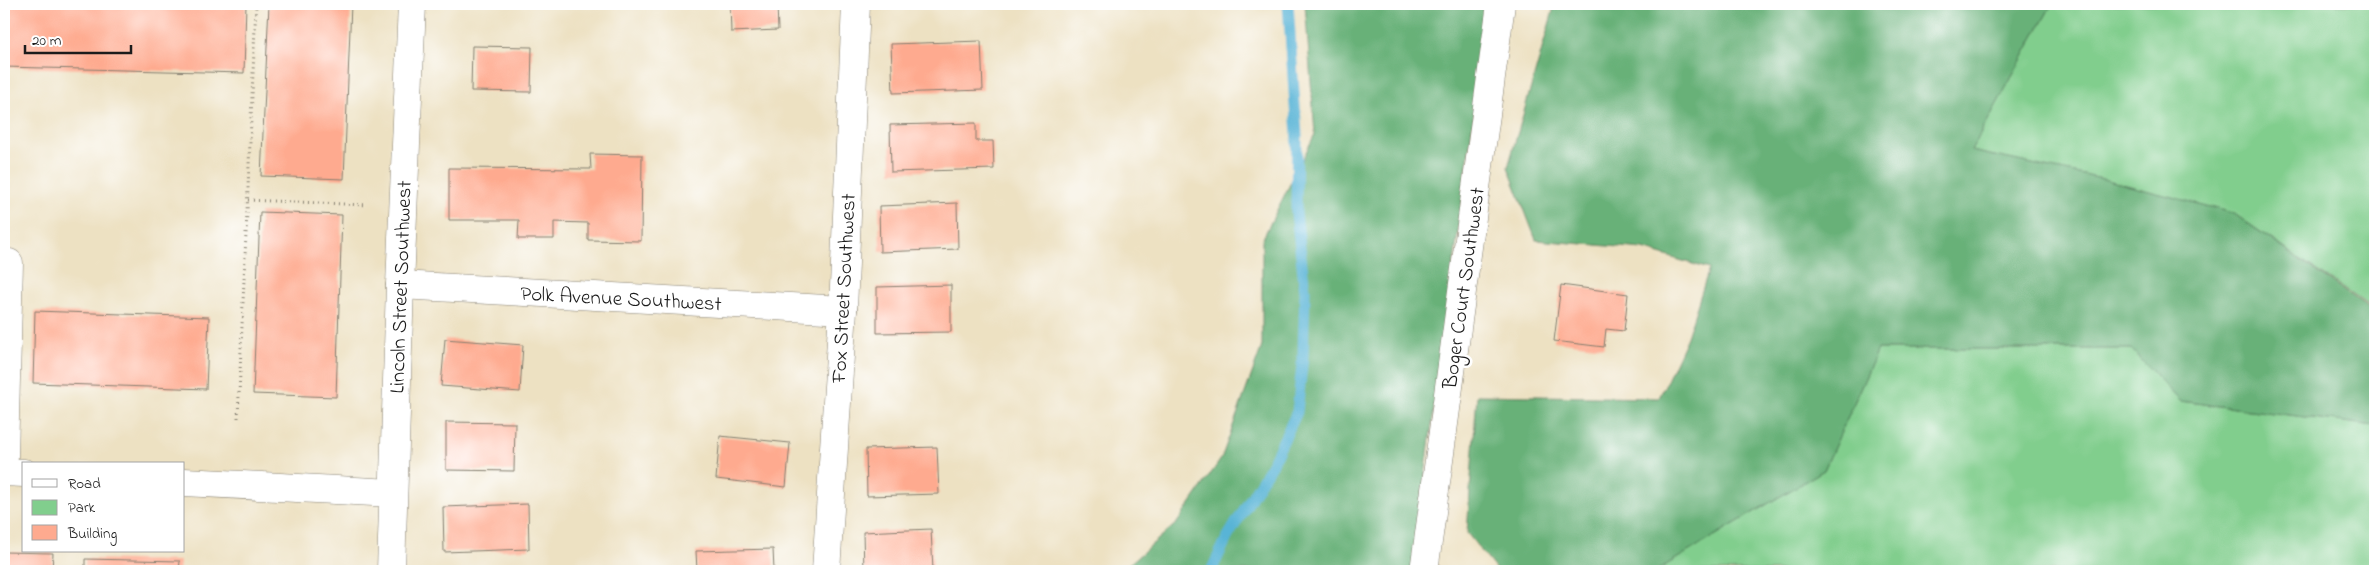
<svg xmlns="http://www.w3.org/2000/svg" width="2379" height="575" viewBox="0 0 2379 575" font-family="'Indie Flower',sans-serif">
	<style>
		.green { fill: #81ce8d; stroke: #4e7554 }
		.forest { fill: #68b178; stroke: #42664a }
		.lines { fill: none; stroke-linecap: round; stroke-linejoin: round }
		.stream { stroke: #59b4d6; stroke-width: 11 }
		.building { fill: #feaa8f }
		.minor-casing { stroke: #847e6f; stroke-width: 29 }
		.path { stroke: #847e6f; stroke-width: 3; stroke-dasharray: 1 4; stroke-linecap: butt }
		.minor { stroke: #fff; stroke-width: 28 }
		.labels { text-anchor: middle; stroke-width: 5; stroke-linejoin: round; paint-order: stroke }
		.street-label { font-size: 21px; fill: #1c1c1c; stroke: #fff }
	</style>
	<rect width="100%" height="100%" fill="#fff"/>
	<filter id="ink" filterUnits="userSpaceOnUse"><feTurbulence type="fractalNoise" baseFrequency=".02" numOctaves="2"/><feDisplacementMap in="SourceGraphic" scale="10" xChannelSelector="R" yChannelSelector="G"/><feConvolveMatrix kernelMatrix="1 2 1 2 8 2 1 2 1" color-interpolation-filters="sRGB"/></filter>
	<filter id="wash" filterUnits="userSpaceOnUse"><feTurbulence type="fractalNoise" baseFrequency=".0096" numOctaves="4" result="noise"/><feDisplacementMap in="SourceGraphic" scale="20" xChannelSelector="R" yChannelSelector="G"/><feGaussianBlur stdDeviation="1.12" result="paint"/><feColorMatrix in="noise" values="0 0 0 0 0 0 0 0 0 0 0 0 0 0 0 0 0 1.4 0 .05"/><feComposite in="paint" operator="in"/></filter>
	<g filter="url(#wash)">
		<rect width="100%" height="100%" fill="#ede1c2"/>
		<!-- green -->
		<g class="green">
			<path d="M2052,4H2375V310L2233,213L2107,180L1971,151Z"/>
			<path d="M1878,349H2132L2180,401L2375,426V571H1656L1824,470Z"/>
		</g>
		<!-- forest -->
		<g class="forest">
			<path d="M1305,4H1489L1412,571H1121L1177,523L1221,459L1262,346V240L1315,134Z"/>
			<path d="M1555,4H2052L1971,151L2107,180L2233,213L2375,312V426L2180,401L2131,349H1878L1824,470L1656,571H1497L1467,533L1477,395L1659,398L1687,337L1709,269L1643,249L1536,240L1508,167Z"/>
		</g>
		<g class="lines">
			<!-- stream -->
			<path class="stream" d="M1211,571L1227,538L1274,460L1297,412L1303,356L1305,291L1296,213L1297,135L1288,4"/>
		</g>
		<g id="blocks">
			<!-- building -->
			<g class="building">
				<path d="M4,4H246L244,73L4,67Z"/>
				<path d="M269,4H351L344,179L261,176Z"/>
				<path d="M730,4H777L778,30L731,32Z"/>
				<path d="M981,41L983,90L893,93L891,44Z"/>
				<path d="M472,46L532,47L531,92L471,91Z"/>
				<path d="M976,123V141H993L994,169L891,172L890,125Z"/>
				<path d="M590,154L642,155L641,241L588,240V223L554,222V239H518L519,220H449V168L591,169Z"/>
				<path d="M957,203L958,249L880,252L879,206Z"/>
				<path d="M260,212L342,215L336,397L253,394Z"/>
				<path d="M951,285V332L877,333V287Z"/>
				<path d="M1561,285L1628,294L1624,331L1606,329L1604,347L1554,341Z"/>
				<path d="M35,311L209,317L206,389L33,383Z"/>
				<path d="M445,339L523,345L520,392L441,386Z"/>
				<path d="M446,422L515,423L514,471L446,470Z"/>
				<path d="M720,436L790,443L786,487L716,479Z"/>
				<path d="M937,447L939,494L867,496L866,449Z"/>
				<path d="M528,504L529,549L444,552L443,507Z"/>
				<path d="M931,529L933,571H864L863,532Z"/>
				<path d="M773,549L774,571H697L696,551Z"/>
				<path d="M4,552L53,553L52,571H4Z"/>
				<path d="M85,559L180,561L179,571H85Z"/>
			</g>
		</g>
	</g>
	<g filter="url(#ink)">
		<use href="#blocks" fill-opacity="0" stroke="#847e6f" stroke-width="1"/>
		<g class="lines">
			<!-- minor casing -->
			<g class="minor-casing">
				<g id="minor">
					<path d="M400,285L843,310"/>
					<path d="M4,456L9,263"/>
					<path d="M4,472L24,473"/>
					<path d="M184,482L393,493"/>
					<path d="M391,571L400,285L412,4"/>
					<path d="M826,571L843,310L856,4"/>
					<path d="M1424,571L1501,4"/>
				</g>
			</g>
			<!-- path -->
			<g class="path">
				<path d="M248,200L367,205"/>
				<path d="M238,418L256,4"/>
			</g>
			<!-- minor -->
			<use href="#minor" class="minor"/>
		</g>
	</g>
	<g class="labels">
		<!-- street labels -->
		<g class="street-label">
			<text transform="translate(400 287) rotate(-88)" y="7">Lincoln Street Southwest</text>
			<text transform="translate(843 288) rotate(-87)" y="7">Fox Street Southwest</text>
			<text transform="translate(1463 288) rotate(-82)" y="7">Boger Court Southwest</text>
			<text transform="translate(621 298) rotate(3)" y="7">Polk Avenue Southwest</text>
		</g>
	</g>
	<!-- margin -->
	<rect width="2379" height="575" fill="none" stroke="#fff" stroke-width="20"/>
	<!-- legend -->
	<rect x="22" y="462" width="162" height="90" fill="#ffffff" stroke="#a4a4a4"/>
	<rect x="32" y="479" width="25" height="8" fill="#ffffff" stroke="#a4a4a4"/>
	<text x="68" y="488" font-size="15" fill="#1c1c1c">Road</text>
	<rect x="32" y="500" width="25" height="15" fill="#81ce8d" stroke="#a4a4a4"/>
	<text x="68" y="512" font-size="15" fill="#1c1c1c">Park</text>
	<rect x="32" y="525" width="25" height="15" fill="#feaa8f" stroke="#a4a4a4"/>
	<text x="68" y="538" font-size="15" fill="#1c1c1c">Building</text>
	<!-- scale -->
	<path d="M25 45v8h106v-8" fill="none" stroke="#1c1c1c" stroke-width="2.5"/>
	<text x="32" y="45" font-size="15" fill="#1c1c1c" stroke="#ffffff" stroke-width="4" paint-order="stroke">20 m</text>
</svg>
